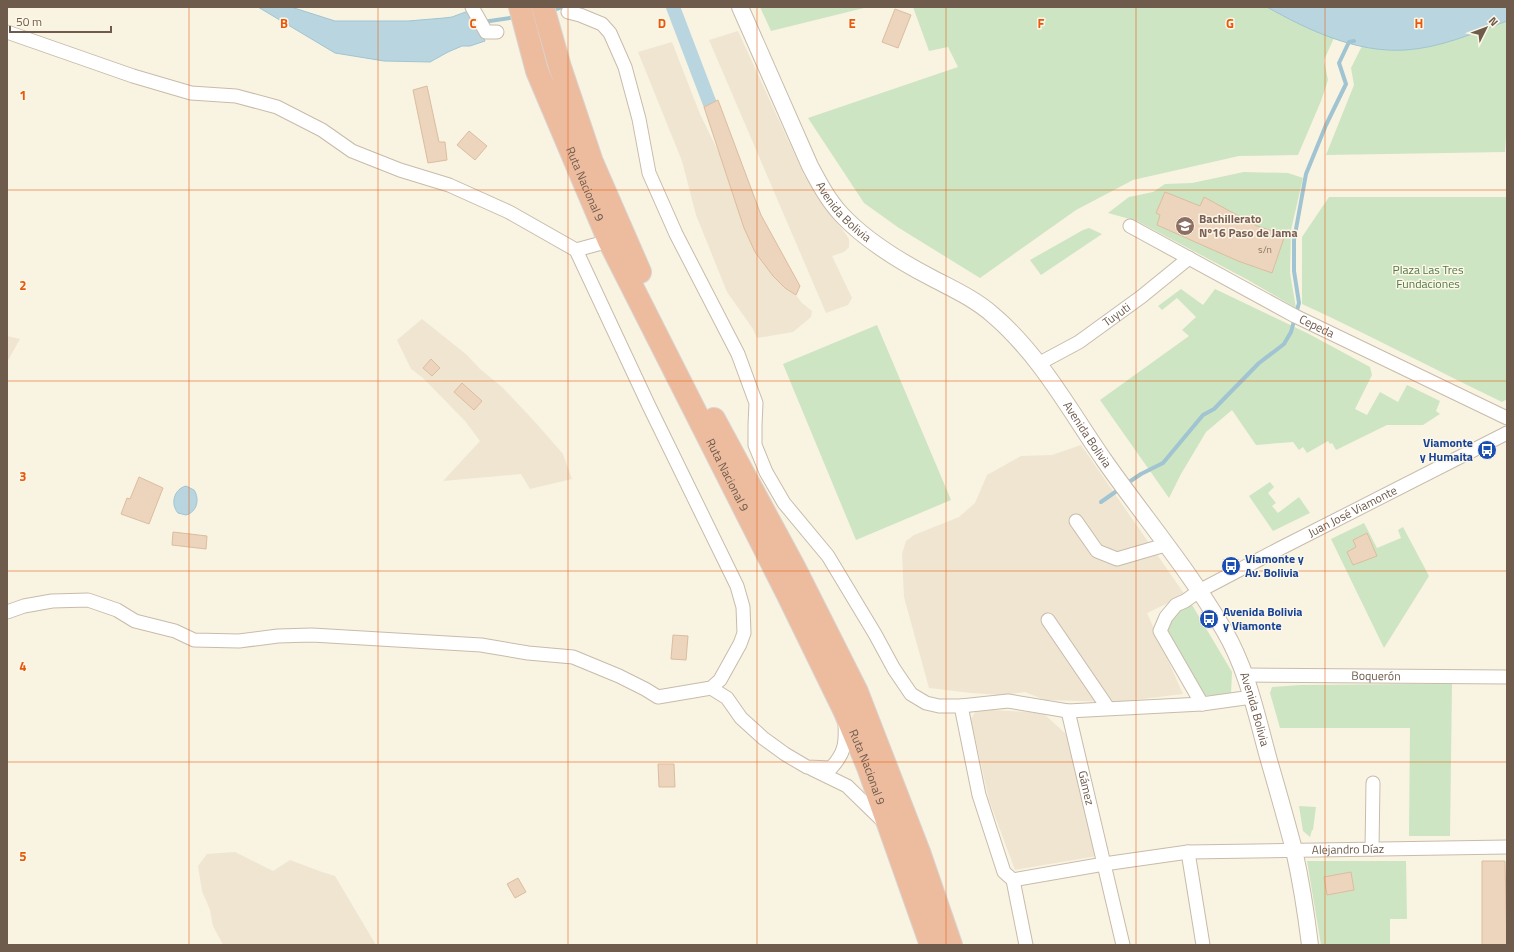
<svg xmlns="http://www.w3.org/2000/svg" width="1514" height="952" viewBox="0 0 1514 952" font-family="'Titillium Web',sans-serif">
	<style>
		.residential { fill: #f0e5d1 }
		.green { fill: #cde5c2 }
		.water { fill: #b9d6e0; stroke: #a0c4d1 }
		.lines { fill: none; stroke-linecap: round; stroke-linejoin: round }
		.stream { stroke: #a0c4d1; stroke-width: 4 }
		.canal { stroke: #b9d6e0; stroke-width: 14 }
		.building { fill: #ecd4bd; stroke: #dcbd9f }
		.minor-casing { stroke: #c8bbaa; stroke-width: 15 }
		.tertiary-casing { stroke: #c8bbaa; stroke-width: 18 }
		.motorway-casing { stroke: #d9d4d0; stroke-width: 24 }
		.minor { stroke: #fff; stroke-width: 13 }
		.tertiary { stroke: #fff; stroke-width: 16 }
		.motorway { stroke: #edbc9f; stroke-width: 22 }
		.grid { fill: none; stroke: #e8590c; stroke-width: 1; stroke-opacity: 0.55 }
		.labels { text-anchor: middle; stroke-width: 3; stroke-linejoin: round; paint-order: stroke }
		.number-label { font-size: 10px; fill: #8e7968 }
		.street-label { font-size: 12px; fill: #6e5b4b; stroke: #fdf7e7 }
		.education-label { font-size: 12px; font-weight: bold; fill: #785e54; stroke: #fdf7e7; text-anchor: start }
		.park-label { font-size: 12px; fill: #517848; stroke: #fdf7e7 }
		.transit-label { font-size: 12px; font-weight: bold; fill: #164399; stroke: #fdf7e7; text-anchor: start }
		.grid-label { font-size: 13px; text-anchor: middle; font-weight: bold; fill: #e8590c; stroke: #fdf7e7; stroke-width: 3; stroke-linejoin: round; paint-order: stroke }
	</style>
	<rect width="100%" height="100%" fill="#f9f3e2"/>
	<!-- residential -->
	<g class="residential">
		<path d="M738,31L804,175L849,239V247L844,252L832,256L852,298L848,305L826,313L709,40Z"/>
		<path d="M672,42L700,114L775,268L802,303L812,311L811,317L793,332L757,338L753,329L727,292L696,215L682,161L638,52Z"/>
		<path d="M422,319L467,355L480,369L502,387L535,422L563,454L572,479L530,489L521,474L443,481L480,441L465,421L423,378L411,369L397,340Z"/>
		<path d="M7,336L20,339L7,362Z"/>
		<path d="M1081,445L1185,595L1147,613L1183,694L1117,702L1045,700L1025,692L1002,695L971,693L929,688L904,597L902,554L906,541L914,535L959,517L975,503L987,475L1021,456L1052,455Z"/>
		<path d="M977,709L1043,713L1067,735L1097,856L1015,870L989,800L971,719Z"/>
		<path d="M235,852L273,871L290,860L322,872L335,876L376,945H223L213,926L210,910L202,891L198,866L207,854Z"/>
	</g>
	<!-- green -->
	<g class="green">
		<path d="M760,7H868L771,31Z"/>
		<path d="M913,7H1176L1196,8L1205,7H1267L1315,31L1334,38L1324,60L1328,80L1321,101L1298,155L1239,156L1133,180L1076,210L980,278L899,228L864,203L808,118L958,67L948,47L929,51Z"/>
		<path d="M1507,21V121L1505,152L1326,155L1354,85L1351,68L1362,46L1379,49L1475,33Z"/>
		<path d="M1244,172L1288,173L1303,178L1291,230L1290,273L1296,308L1248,280L1137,221L1108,213L1129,197L1153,192L1165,184L1192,183Z"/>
		<path d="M1329,197H1507V399L1502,402C1435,370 1370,335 1302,304V237Z"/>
		<path d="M1089,228L1102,234L1041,275L1030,260L1083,230Z"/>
		<path d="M1181,289L1203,305L1215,289L1309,334L1370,367L1372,375L1355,409L1367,415L1380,392L1398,402L1407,385L1440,401L1436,411L1440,414L1423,425H1387L1336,450L1332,443L1330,444L1328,441L1307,453L1303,447L1299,450L1293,442L1256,445L1232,410L1206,432L1181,474L1169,498L1100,400L1189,336L1182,330L1196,317L1177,298L1162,310L1158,306Z"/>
		<path d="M877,325L951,500L856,540L783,364Z"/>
		<path d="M1270,482L1274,487L1268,493L1276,503L1272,506L1278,513L1299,497L1310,513L1273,531L1249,496Z"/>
		<path d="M1364,523L1377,548L1401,538L1398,530L1403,527L1429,576L1384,648L1331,539Z"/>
		<path d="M1192,605L1232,672L1231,694L1202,696L1166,633L1175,612Z"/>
		<path d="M1411,684H1452L1450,836H1409L1410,728H1280L1270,693L1272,687L1301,685Z"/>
		<path d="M1299,806L1316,807L1313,830H1312L1310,837L1303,831Z"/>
		<path d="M1307,861H1406L1407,919H1390V945H1321Z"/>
	</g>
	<!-- water -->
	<g class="water">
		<path d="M258,7H291L335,21H408L444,18L452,17L471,10L485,41L470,46H462L448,52L430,62L384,61L335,53Z"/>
		<path d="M1267,7H1507V21C1474,33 1440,48 1405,50C1356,53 1308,30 1267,7Z"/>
		<path d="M186,486L194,490C200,499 197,512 186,515L178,513C170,504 174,489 186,486Z"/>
	</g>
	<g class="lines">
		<!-- stream -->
		<g class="stream">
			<path d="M550,11L562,7"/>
			<path d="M483,22L516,17"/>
			<path d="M1126,484L1141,474L1163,463L1203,415L1214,409L1259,363L1284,344L1291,332L1299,303L1294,271V240L1306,174L1326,125L1346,84L1339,63L1349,42L1354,41"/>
			<path d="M1101,502L1121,488"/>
		</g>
		<!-- canal -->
		<path class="canal" d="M673,7L710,104"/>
	</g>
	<!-- building -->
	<g class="building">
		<path d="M895,9L911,15L898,48L882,42Z"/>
		<path d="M427,86L439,142H445L447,160L428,163L413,90Z"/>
		<path d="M718,100L761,215L800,286L796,295L785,288L773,276L755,252L744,228L704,107Z"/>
		<path d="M469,131L487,146L475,160L457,145Z"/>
		<path d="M1165,192L1200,206L1204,197L1257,226L1285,235L1272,273L1238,261L1157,225L1160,215L1156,213Z"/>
		<path d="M431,359L440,368L432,376L423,368Z"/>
		<path d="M462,383L482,401L474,410L454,392Z"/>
		<path d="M139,477L163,488L149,524L121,514L127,498L130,499Z"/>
		<path d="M173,532L207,536L206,549L172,545Z"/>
		<path d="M1367,533L1377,556L1353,565L1347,552L1356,547L1353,540Z"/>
		<path d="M673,635L688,636L686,660L671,659Z"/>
		<path d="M658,764H674L675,787H659Z"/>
		<path d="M1482,861H1505L1507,945H1482Z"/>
		<path d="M1351,872L1354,890L1327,895L1324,877Z"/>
		<path d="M518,878L526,892L515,898L507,884Z"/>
	</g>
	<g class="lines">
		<!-- minor casing -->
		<g class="minor-casing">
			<g id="minor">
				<path d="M472,7L486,32H497"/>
				<path d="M568,12L580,15L602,24L610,33L625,67L639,119L649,173L676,234L738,354L756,403L755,425V445L766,472L784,503L828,556L875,634L894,669L911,694L926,703L939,706H961L1008,701L1068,711L1202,704L1252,697"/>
				<path d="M7,32L133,76L191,93L236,96L277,107L322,130L352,151L400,170L449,185L509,212L576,250L609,241"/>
				<path id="s1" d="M1130,226L1295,316L1507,418"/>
				<path id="s2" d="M1038,364L1079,342L1141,297L1189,258"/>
				<path d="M1076,521L1097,551L1117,559L1165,545"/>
				<path d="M7,612L24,606L52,601L88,600L117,610L135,621L175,631L194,640L239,641L278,636L312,635L481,645L528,653L573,657L619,676L645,689L658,697L711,688L720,680L740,644L744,633L743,607L737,586L649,406L576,250"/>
				<path d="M1048,620L1108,708"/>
				<path id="s3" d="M1245,675L1507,677"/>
				<path d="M711,688L727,698L741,718L763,738L785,754L807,767L831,768C845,753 846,743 845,723"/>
				<path id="s4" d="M1202,704L1160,631L1166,617L1176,605L1185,601L1199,591L1279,549L1507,433"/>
				<path id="s5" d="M961,706L979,795L1004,872L1013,880L1104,864L1188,852L1507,847"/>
				<path id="s6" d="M1068,711L1123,945"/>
				<path d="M812,769L847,786L884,822"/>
				<path d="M1372,849L1373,783"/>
				<path d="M1188,852L1203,945"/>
				<path d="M1013,880L1026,945"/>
			</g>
		</g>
		<!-- tertiary casing -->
		<g class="tertiary-casing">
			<g id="tertiary">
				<path id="s7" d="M740,7L810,166C819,183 828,200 841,214C865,240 901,262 932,278C953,289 975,299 993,315C1040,355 1070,411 1104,460C1144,517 1189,570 1224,630C1247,669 1256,713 1268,757C1277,788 1286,819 1294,850C1301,881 1306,913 1310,945"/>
			</g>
		</g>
		<!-- motorway casing -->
		<g class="motorway-casing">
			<g id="motorway">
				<path id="s8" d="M520,7L537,71L609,241L787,593L845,712L868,767L931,945"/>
				<path d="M543,7L560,67L592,162L640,272"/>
				<path d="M714,419L794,567L857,692L919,852L951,945"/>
			</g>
		</g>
		<!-- minor -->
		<use href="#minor" class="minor"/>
		<!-- tertiary -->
		<use href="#tertiary" class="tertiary"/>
		<!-- motorway -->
		<use href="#motorway" class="motorway"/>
	</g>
	<!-- grid -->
	<path class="grid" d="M189,7V945M378,7V945M568,7V945M757,7V945M946,7V945M1136,7V945M1325,7V945M7,190H1507M7,381H1507M7,571H1507M7,762H1507"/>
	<!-- icons -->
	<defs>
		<g id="school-disc" transform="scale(1)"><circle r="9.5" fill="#8d6e63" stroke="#fdf7e7"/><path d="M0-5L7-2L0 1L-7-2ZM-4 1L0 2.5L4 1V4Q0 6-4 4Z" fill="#fff"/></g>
		<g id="bus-disc" transform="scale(1)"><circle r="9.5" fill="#1a4fb4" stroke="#fdf7e7"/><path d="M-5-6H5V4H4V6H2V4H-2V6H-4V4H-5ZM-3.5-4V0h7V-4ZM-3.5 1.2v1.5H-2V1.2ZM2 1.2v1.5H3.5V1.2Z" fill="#fff"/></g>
	</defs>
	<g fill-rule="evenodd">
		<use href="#school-disc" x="1185" y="226"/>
		<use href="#bus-disc" x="1487" y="450"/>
		<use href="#bus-disc" x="1231" y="566"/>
		<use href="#bus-disc" x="1209" y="619"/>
	</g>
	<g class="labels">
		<!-- number labels -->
		<g class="number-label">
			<text x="1265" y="253">s/n</text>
		</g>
		<!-- street labels -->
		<g class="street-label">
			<text dy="4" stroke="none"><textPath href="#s8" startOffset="189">Ruta Nacional 9</textPath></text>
			<text dy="4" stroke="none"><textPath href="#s7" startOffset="231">Avenida Bolivia</textPath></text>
			<text dy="4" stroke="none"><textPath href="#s2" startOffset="93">Tuyuti</textPath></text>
			<text dy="4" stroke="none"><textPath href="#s1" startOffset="212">Cepeda</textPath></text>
			<text dy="4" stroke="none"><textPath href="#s7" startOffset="567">Avenida Bolivia</textPath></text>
			<text dy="4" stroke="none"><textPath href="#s8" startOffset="513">Ruta Nacional 9</textPath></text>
			<text dy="4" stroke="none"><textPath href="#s4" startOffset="315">Juan José Viamonte</textPath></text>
			<text dy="4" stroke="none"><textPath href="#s3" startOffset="131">Boquerón</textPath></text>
			<text dy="4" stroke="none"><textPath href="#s7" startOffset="891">Avenida Bolivia</textPath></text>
			<text dy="4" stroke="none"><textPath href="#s8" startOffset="837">Ruta Nacional 9</textPath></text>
			<text dy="4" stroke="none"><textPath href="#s6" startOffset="79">Gámez</textPath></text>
			<text dy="4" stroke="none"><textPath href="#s5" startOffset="521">Alejandro Díaz</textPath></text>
		</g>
		<!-- education labels -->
		<g class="education-label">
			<text x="1199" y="223">Bachillerato<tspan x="1199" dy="14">Nº16 Paso de Jama</tspan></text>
		</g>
		<!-- park labels -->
		<g class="park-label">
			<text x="1428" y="274">Plaza Las Tres<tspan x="1428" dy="14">Fundaciones</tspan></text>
		</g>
		<!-- transit labels -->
		<g class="transit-label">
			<text x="1473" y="447" text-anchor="end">Viamonte<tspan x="1473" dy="14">y Humaita</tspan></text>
			<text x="1245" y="563">Viamonte y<tspan x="1245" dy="14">Av. Bolivia</tspan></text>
			<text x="1223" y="616">Avenida Bolivia<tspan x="1223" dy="14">y Viamonte</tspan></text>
		</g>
	</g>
	<g class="grid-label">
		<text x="284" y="28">B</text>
		<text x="473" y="28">C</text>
		<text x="662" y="28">D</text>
		<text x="852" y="28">E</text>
		<text x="1041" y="28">F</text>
		<text x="1230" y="28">G</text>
		<text x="1419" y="28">H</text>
		<text x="23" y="100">1</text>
		<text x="23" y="290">2</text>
		<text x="23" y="481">3</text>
		<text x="23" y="671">4</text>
		<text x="23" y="861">5</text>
	</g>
	<!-- border -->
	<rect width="1514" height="952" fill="none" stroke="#6e5b4b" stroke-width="16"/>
	<!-- north arrow -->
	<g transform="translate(1486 28) rotate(48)" stroke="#fdf7e7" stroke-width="3" paint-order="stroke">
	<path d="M0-3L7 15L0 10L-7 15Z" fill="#6e5b4b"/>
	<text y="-6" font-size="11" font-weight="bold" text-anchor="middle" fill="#6e5b4b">N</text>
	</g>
	<!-- scale -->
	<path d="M10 26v6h101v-6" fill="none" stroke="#6e5b4b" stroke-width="2"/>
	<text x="16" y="26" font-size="12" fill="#6e5b4b" stroke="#fdf7e7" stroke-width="3" paint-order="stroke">50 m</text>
</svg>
